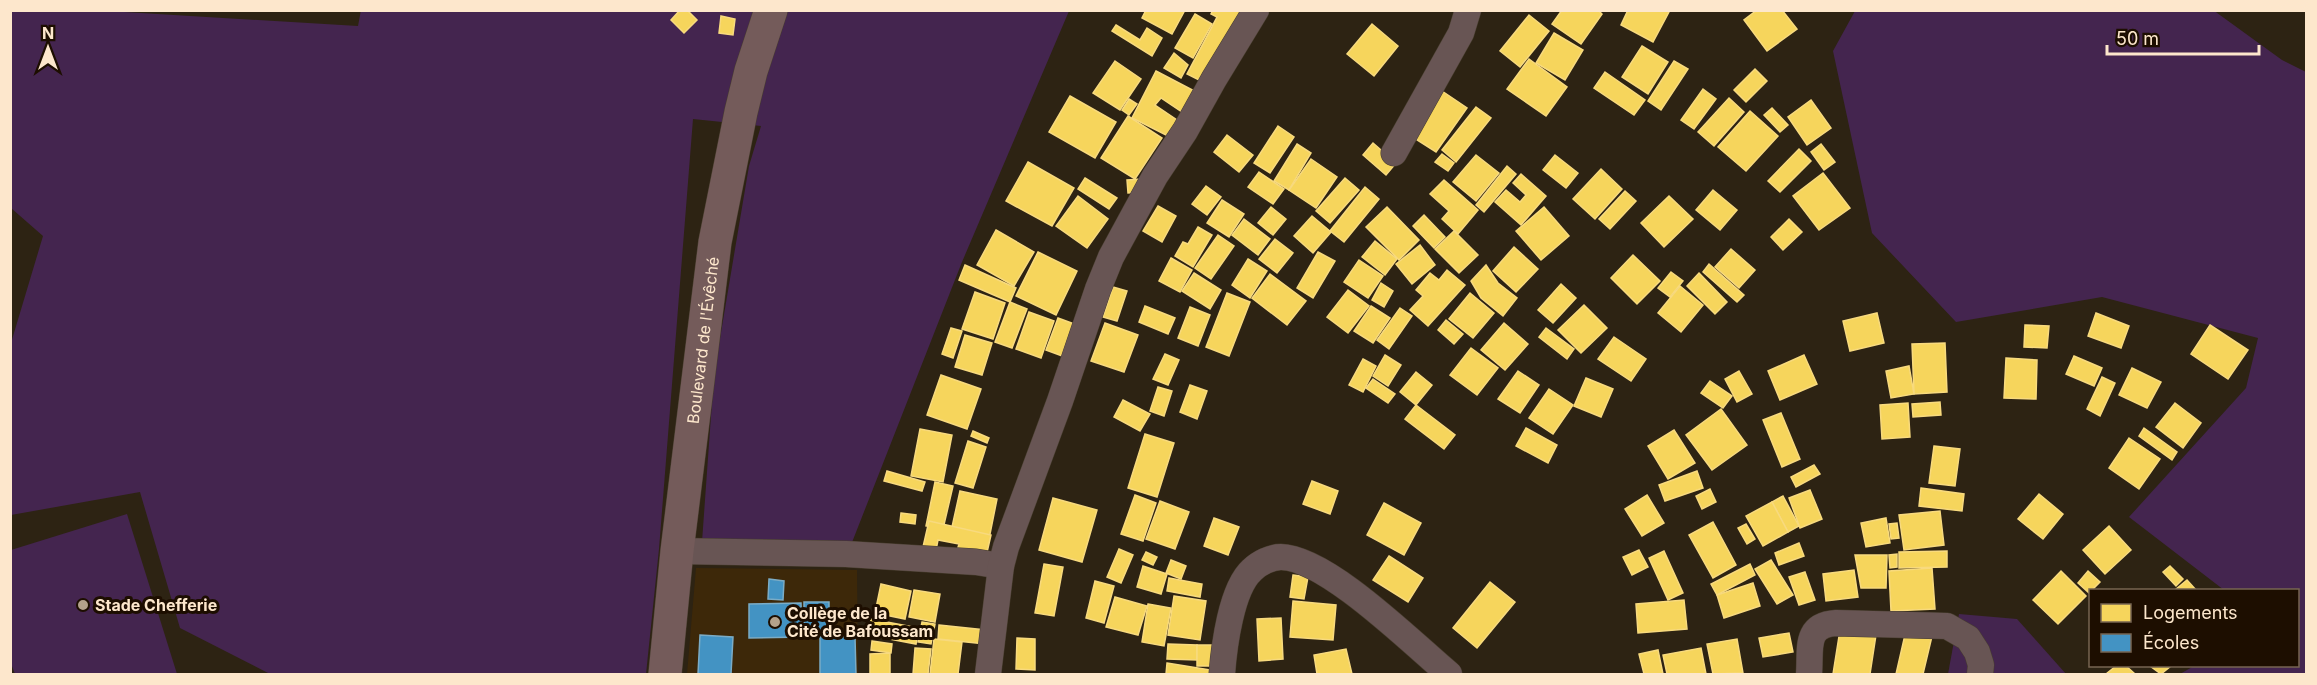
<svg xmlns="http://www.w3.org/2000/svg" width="2317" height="685" viewBox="0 0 2317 685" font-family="Inter,sans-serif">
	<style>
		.built { fill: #3d2809 }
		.green { fill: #44254f }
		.homes { fill: #f6d55c; stroke: #f8da7e; stroke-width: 1.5 }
		.schools { fill: #4393c3; stroke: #7bacc6; stroke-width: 1.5 }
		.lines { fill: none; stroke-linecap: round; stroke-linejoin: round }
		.minor-casing { stroke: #483e2f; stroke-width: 27 }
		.major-casing { stroke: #483e2f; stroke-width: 34 }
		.minor { stroke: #685554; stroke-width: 26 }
		.major { stroke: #745b5a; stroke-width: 33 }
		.poi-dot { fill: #b4a28b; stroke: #1d0e00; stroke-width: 2 }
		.labels { text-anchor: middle; stroke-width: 6; stroke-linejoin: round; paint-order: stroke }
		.street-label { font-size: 16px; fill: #fde7cc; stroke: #1d0e00 }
		.poi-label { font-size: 16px; font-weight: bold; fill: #fde7cc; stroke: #1d0e00; text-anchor: start }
	</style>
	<rect width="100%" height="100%" fill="#2d2313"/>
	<!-- built -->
	<path class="built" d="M696,568L857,570L858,674H687Z"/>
	<!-- green -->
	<g class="green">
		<path d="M361,10L1069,11L962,262L849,550L702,542L714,374L749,166L761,126L693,119L659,549L646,674H270L180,628L140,492L11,515V343L43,236L11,208V11H108L358,26Z"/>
		<path d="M2213,10L2282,60L2306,72V674H2180L2194,666H2298V590H2224L2129,517L2246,388L2258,338L2102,297L1956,322L1872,233L1833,51L1855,11Z"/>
		<path d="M127,514L177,674H15L10,661L11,550Z"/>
		<path d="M1959,614L2017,619L2066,674H1948Z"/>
	</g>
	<!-- homes -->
	<g class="homes">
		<path d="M680,10H687L697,20L684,33L671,20Z"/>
		<path d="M1146,10H1185L1172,34L1142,18Z"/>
		<path d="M1213,10H1239L1244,13L1207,84L1187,74L1217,17L1211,14Z"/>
		<path d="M1562,10H1598L1602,14L1581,44L1552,24Z"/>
		<path d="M1628,10H1670L1653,42L1621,25Z"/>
		<path d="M1757,10H1782L1797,29L1767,51L1744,20Z"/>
		<path d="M1195,14L1212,24L1193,58L1175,48Z"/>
		<path d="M1529,15L1549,31L1520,67L1500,51Z"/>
		<path d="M721,16L735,19L733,35L719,33Z"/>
		<path d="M1372,24L1398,46L1374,76L1347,54Z"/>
		<path d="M1116,25L1140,40L1147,28L1162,38L1152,56L1112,31Z"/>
		<path d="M1554,33L1583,50L1565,80L1536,63Z"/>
		<path d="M1642,46L1668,62L1648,94L1622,77Z"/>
		<path d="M1174,53L1188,65L1181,78L1164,68Z"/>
		<path d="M1529,59L1567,87L1546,116L1507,89Z"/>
		<path d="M1115,61L1141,79L1120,110L1093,93Z"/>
		<path d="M1674,61L1688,69L1661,110L1648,101Z"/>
		<path d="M1755,69L1767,81L1746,102L1734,90Z"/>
		<path d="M1156,71L1202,95L1185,114L1161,98L1155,105L1180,122L1172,138L1132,118Z"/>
		<path d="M1605,72L1645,100L1634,115L1594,88Z"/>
		<path d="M1703,89L1716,99L1694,129L1681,120Z"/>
		<path d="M1442,91L1467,108L1436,152L1411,136Z"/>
		<path d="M1070,96L1116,122L1095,158L1049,132Z"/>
		<path d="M1729,98L1744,112L1714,146L1698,132Z"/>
		<path d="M1129,99L1137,104L1129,115L1122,110Z"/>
		<path d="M1811,100L1831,128L1807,145L1788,117Z"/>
		<path d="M1476,107L1491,118L1456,162L1442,150Z"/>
		<path d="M1772,108L1788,125L1780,132L1764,115Z"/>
		<path d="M1750,111L1778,136L1746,171L1718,147Z"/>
		<path d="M1128,116L1162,138L1135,179L1101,158Z"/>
		<path d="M1278,126L1294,137L1270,173L1254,163Z"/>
		<path d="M1227,135L1253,155L1239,172L1214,152Z"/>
		<path d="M1373,143L1396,163L1386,175L1363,155Z"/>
		<path d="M1297,144L1311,153L1289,190L1274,181Z"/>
		<path d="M1821,144L1835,162L1824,170L1811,152Z"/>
		<path d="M1799,149L1811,161L1780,192L1768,181Z"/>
		<path d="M1442,154L1454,163L1448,171L1435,162Z"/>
		<path d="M1476,155L1499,173L1476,201L1453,182Z"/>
		<path d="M1555,155L1578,173L1566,188L1543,170Z"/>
		<path d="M1311,159L1337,177L1316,208L1289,190Z"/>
		<path d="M1028,162L1074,188L1052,226L1006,201Z"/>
		<path d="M1507,166L1516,174L1484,212L1476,205Z"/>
		<path d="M1601,169L1622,189L1595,219L1573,199Z"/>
		<path d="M1259,172L1284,189L1273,204L1248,187Z"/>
		<path d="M1823,173L1850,208L1819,230L1793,196Z"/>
		<path d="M1521,174L1546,196L1521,225L1495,202L1506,190L1520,202L1526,195L1513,183Z"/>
		<path d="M1085,178L1117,198L1109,209L1078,189Z"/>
		<path d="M1345,178L1359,190L1330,223L1316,211Z"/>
		<path d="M1141,179V192L1128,193L1127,180Z"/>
		<path d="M1444,180L1478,210L1458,234L1442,219L1449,211L1430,194Z"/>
		<path d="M1206,186L1221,197L1207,215L1192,204Z"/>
		<path d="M1365,187L1379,199L1344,242L1330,231Z"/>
		<path d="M1713,190L1737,210L1720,230L1696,210Z"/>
		<path d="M1625,191L1636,201L1610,229L1599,219Z"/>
		<path d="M1078,196L1108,219L1087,248L1056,226Z"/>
		<path d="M1669,196L1693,219L1664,247L1641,223Z"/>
		<path d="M1222,200L1244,214L1229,237L1207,223Z"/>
		<path d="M1158,206L1176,216L1162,242L1143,231Z"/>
		<path d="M1271,207L1286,219L1273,235L1258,223Z"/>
		<path d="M1387,207L1419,240L1399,260L1366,227Z"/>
		<path d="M1544,207L1569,236L1541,260L1516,231Z"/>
		<path d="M1424,215L1445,237L1434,248L1413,226Z"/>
		<path d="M1312,216L1331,232L1313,253L1294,236Z"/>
		<path d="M1244,219L1270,239L1258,255L1232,235Z"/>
		<path d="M1789,219L1802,232L1783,250L1771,237Z"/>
		<path d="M1198,227L1212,235L1193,267L1175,256L1183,242L1188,244Z"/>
		<path d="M996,230L1034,252L1014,286L977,265Z"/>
		<path d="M1454,231L1478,255L1459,273L1435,249Z"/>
		<path d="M1218,235L1234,246L1211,279L1195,268Z"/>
		<path d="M1275,239L1293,253L1277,273L1259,259Z"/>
		<path d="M1375,241L1397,259L1385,275L1362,257Z"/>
		<path d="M1420,245L1435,265L1412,284L1396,264Z"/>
		<path d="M1514,247L1538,269L1516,292L1493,271Z"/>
		<path d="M1731,249L1755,270L1739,288L1715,267Z"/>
		<path d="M1038,252L1077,271L1056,315L1016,296Z"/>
		<path d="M1318,252L1335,261L1313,298L1297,288Z"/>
		<path d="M1633,255L1660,281L1637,304L1611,278Z"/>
		<path d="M1171,258L1192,270L1180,292L1159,281Z"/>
		<path d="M1248,259L1267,271L1250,298L1232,285Z"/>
		<path d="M1359,260L1383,276L1368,298L1344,282Z"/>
		<path d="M1709,264L1744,295L1737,302L1703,272Z"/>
		<path d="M965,265L1016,288L1010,302L959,280Z"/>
		<path d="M1486,265L1498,283L1517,298L1503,316L1481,298L1471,281Z"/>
		<path d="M1447,270L1465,285L1428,326L1410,310L1423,296L1416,290L1430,273L1439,280Z"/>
		<path d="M1671,272L1683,281L1670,297L1658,288Z"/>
		<path d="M1194,273L1221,290L1210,309L1182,291Z"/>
		<path d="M1699,273L1727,302L1715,314L1687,286Z"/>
		<path d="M1270,274L1306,301L1287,325L1252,298Z"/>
		<path d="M1381,283L1393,291L1384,307L1372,300Z"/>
		<path d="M1561,284L1576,298L1553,323L1538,310Z"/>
		<path d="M1680,286L1703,305L1681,332L1658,313Z"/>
		<path d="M1113,287L1127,291L1117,321L1103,317Z"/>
		<path d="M1348,290L1369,306L1348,333L1327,317Z"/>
		<path d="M975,292L1005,303L993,339L962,329Z"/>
		<path d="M1227,293L1250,302L1229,356L1206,347Z"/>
		<path d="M1470,293L1494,313L1473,338L1449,319Z"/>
		<path d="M1010,302L1027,309L1012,348L995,342Z"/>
		<path d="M1584,305L1607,328L1581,353L1558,330Z"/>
		<path d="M1145,306L1175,318L1168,334L1139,322Z"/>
		<path d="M1371,306L1390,318L1373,343L1354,331Z"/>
		<path d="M1190,307L1210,315L1198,346L1178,338Z"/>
		<path d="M1400,308L1412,316L1389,349L1377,340Z"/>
		<path d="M1029,312L1054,321L1041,358L1016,349Z"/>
		<path d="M1877,313L1884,343L1850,351L1843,321Z"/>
		<path d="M2096,313L2129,326L2121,348L2088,336Z"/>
		<path d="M1058,318L1077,325L1065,357L1046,350Z"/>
		<path d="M1446,320L1463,334L1454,344L1438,330Z"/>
		<path d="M1105,323L1138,335L1124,372L1091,361Z"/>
		<path d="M1504,323L1528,344L1505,370L1481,350Z"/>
		<path d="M2025,325L2049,326L2047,348L2024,347Z"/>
		<path d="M2210,325L2248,350L2228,379L2191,354Z"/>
		<path d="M951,328L962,331L953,358L942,354Z"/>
		<path d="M1546,328L1574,349L1567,359L1539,337Z"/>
		<path d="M965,335L992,343L982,375L955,367Z"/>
		<path d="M1614,337L1646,359L1631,381L1598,359Z"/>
		<path d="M1945,343L1947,392L1914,394L1912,344Z"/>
		<path d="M1471,348L1498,368L1477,395L1450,375Z"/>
		<path d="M1165,354L1179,360L1168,385L1153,379Z"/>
		<path d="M1385,355L1401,365L1388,386L1373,376Z"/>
		<path d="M1804,355L1817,384L1780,400L1768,371Z"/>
		<path d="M2074,356L2102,368L2094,386L2066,374Z"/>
		<path d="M2006,358L2037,360L2036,399L2004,398Z"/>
		<path d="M1363,359L1376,366L1363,392L1349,385Z"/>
		<path d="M1909,366L1914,394L1891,398L1886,371Z"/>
		<path d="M2132,368L2161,382L2147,408L2119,395Z"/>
		<path d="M1518,371L1539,385L1520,413L1498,399Z"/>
		<path d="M1739,371L1752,394L1737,402L1725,379Z"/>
		<path d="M1416,372L1432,385L1416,405L1400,392Z"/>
		<path d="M941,375L981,389L967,429L927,415Z"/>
		<path d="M2102,377L2115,383L2100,416L2087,409Z"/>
		<path d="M1586,378L1613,389L1601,417L1574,406Z"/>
		<path d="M1373,379L1395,394L1388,403L1366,388Z"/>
		<path d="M1710,381L1732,396L1723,408L1701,393Z"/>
		<path d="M1190,385L1207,391L1197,419L1180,412Z"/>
		<path d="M1158,387L1172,391L1164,416L1150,411Z"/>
		<path d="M1549,389L1573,405L1553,434L1529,418Z"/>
		<path d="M1123,400L1150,414L1140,431L1114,417Z"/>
		<path d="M1940,402L1941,415L1913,417L1912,404Z"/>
		<path d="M1908,403L1910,437L1882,439L1880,405Z"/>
		<path d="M2175,403L2201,423L2183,448L2156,427Z"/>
		<path d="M1416,405L1455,435L1444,449L1405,419Z"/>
		<path d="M1721,409L1747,445L1712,470L1686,435Z"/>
		<path d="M1781,413L1800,459L1782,467L1763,420Z"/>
		<path d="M1526,428L1557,445L1548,463L1516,446Z"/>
		<path d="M2144,428L2177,452L2172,460L2139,436Z"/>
		<path d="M920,429L952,435L943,482L911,476Z"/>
		<path d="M1674,430L1695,463L1668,479L1648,446Z"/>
		<path d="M973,431L989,438L987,443L971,436Z"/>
		<path d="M1145,434L1174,443L1157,497L1128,488Z"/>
		<path d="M2129,438L2160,459L2139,489L2109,468Z"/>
		<path d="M968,441L986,447L973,488L955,483Z"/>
		<path d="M1934,446L1960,449L1955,486L1929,483Z"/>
		<path d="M1814,465L1820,474L1796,487L1791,477Z"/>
		<path d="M887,471L925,482L922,491L884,481Z"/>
		<path d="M1697,471L1703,488L1665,501L1659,485Z"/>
		<path d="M1312,481L1338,491L1330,514L1303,504Z"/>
		<path d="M935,482L953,486L943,529L926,526Z"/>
		<path d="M1921,488L1964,494L1962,511L1919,506Z"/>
		<path d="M1710,489L1716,502L1702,509L1696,496Z"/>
		<path d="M1810,490L1822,519L1800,528L1789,498Z"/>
		<path d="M960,491L997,499L988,544L950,536Z"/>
		<path d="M2039,494L2063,514L2043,539L2018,519Z"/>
		<path d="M1135,495L1156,503L1143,541L1121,534Z"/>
		<path d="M1647,495L1664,523L1642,536L1625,509Z"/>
		<path d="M1783,496L1799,526L1788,532L1772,502Z"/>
		<path d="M1053,498L1097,510L1082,562L1039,550Z"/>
		<path d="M1160,501L1189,512L1175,549L1146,539Z"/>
		<path d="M1772,502L1788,532L1763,546L1746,516Z"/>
		<path d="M1384,503L1421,523L1404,555L1367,535Z"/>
		<path d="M1940,511L1944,545L1904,550L1899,515Z"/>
		<path d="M901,513L916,515L915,524L900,522Z"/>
		<path d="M1214,518L1239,527L1228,555L1204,546Z"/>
		<path d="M1886,518L1890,543L1866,547L1861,523Z"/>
		<path d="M929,521L991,535L985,561L956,554L959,544L938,540L936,550L923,547Z"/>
		<path d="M1713,522L1736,565L1713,578L1689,535Z"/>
		<path d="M1897,523L1899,538L1891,539L1889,524Z"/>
		<path d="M1746,524L1755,539L1747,544L1738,528Z"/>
		<path d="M2109,526L2131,550L2105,574L2083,550Z"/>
		<path d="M1799,543L1804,556L1779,565L1775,553Z"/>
		<path d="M1119,549L1133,555L1121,583L1107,577Z"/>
		<path d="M1639,550L1648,567L1632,575L1623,557Z"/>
		<path d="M1664,551L1683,593L1668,600L1649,558Z"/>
		<path d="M1947,551V567L1899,568V552Z"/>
		<path d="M1146,552L1157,557L1153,565L1142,560Z"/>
		<path d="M1897,554V567L1890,568L1889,555Z"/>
		<path d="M1855,555H1887L1886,588H1861Z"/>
		<path d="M1389,556L1423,578L1408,602L1373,580Z"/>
		<path d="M1171,560L1186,566L1181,579L1166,573Z"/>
		<path d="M1771,560L1793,595L1777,604L1755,569Z"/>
		<path d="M1044,564L1063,567L1054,616L1035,613Z"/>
		<path d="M1750,564L1755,575L1717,595L1711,584Z"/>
		<path d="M1143,566L1167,574L1161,594L1137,587Z"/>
		<path d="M2170,566L2183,579L2176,586L2163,572Z"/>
		<path d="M1932,568L1935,609L1891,611L1889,571Z"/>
		<path d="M1854,570L1858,597L1826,601L1823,574Z"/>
		<path d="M2061,571L2086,596L2058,624L2033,600Z"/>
		<path d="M2088,571L2100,582L2089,593L2078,583Z"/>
		<path d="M1805,572L1815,600L1799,605L1789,577Z"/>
		<path d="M1293,575L1308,577L1304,599L1290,597Z"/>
		<path d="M1169,578L1202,584L1200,597L1167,591Z"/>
		<path d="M2187,580L2196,590H2175Z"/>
		<path d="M1095,581L1114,586L1104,623L1086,618Z"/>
		<path d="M1490,582L1515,602L1477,648L1453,628Z"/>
		<path d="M1753,583L1760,606L1724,618L1717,595Z"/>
		<path d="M881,584L911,591L905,619L875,613Z"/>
		<path d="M914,590L940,594L935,622L909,617Z"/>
		<path d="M1174,596L1206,601L1200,640L1168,635Z"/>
		<path d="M1115,597L1147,606L1138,635L1106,627Z"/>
		<path d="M1684,600L1687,629L1638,633L1636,604Z"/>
		<path d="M1293,601L1336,605L1333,640L1290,637Z"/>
		<path d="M1148,604L1171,608L1164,646L1142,642Z"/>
		<path d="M1281,618L1283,659L1259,661L1257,619Z"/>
		<path d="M871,619L919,628L916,644L868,635Z"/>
		<path d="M922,622L935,624L931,644L918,642Z"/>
		<path d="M939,625L986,630L985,644L938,639Z"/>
		<path d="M1907,626L1933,632L1923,674H1896Z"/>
		<path d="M1840,630L1876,635L1870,674H1833Z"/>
		<path d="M1789,633L1793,652L1763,657L1759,638Z"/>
		<path d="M1017,638L1035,639V670L1016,669Z"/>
		<path d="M934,639L962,642L958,674H930Z"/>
		<path d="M1737,639L1743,673L1713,674L1707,644Z"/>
		<path d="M872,641L892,644L891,653L871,650Z"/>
		<path d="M1168,644L1197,645V660L1167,659Z"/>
		<rect x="1197" y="645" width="23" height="21"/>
		<path d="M915,648L931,649L928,674H913Z"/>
		<path d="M1701,648L1706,674H1667L1663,655Z"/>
		<path d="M1346,649L1352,674H1317L1314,655Z"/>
		<path d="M1658,650L1663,674H1644L1639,654Z"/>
		<path d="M890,653V674H870V654Z"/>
		<path d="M1167,663L1211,670L1210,674H1166Z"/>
		<path d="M2116,666H2126L2135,674H2106Z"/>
		<path d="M2150,666H2171L2161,674Z"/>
	</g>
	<!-- schools -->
	<g class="schools">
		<path d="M769,579L784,581L783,600L768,599Z"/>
		<rect x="804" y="602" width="25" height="32"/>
		<path d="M801,603L802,637L749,638V604Z"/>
		<path d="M700,635L733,637L731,674H698Z"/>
		<path d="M820,637H855L856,674H820Z"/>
	</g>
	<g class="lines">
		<!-- minor casing -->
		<g class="minor-casing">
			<g id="minor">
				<path d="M1394,153L1461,33L1468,10"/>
				<path d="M677,551L846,554L976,562L1001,566"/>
				<path d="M988,674L1001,566L1006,547L1060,401L1098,289L1111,257L1155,176L1185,131L1214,79L1256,10"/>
				<path d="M1222,674C1224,647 1231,589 1252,570C1259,563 1271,557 1281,557C1327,558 1413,644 1449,674"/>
				<path d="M1809,674C1811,649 1804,625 1836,623L1947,626L1968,638L1977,652L1981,665L1980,674"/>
			</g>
		</g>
		<!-- major casing -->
		<g class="major-casing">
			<g id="major">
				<path id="s1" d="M665,674L677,551L715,242L741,112L751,71L771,10"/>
			</g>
		</g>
		<!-- minor -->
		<use href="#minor" class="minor"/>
		<!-- major -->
		<use href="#major" class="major"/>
	</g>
	<!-- markers -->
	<g class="poi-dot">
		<circle cx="83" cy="605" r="6"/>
		<circle cx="775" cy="622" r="6"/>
	</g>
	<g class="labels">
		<!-- street labels -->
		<g class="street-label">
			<text dy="6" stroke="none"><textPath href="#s1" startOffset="336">Boulevard de l'Évêché</textPath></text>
		</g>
		<!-- poi labels -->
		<g class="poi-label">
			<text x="95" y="611">Stade Chefferie</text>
			<text x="787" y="619">Collège de la<tspan x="787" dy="18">Cité de Bafoussam</tspan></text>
		</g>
	</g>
	<!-- border -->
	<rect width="2317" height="685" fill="none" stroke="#fde7cc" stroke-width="24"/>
	<!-- legend -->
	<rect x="2089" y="589" width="210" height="78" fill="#1d0e00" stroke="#776552" stroke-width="1.5"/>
	<rect x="2101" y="604" width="30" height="18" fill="#f6d55c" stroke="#776552" stroke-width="1.5"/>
	<text x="2143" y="619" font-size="18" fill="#fde7cc">Logements</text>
	<rect x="2101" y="634" width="30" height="18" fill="#4393c3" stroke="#776552" stroke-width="1.5"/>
	<text x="2143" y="649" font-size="18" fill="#fde7cc">Écoles</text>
	<!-- north arrow -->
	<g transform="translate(48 48)" stroke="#1d0e00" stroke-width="4.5" paint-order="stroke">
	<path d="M0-4.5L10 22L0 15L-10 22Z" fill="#fde7cc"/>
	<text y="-9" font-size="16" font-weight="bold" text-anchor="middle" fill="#fde7cc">N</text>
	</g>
	<!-- scale -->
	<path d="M2107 45v9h152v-9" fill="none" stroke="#fde7cc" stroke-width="3"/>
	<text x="2116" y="45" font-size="18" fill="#fde7cc" stroke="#1d0e00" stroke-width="4.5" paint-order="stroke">50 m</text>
</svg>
